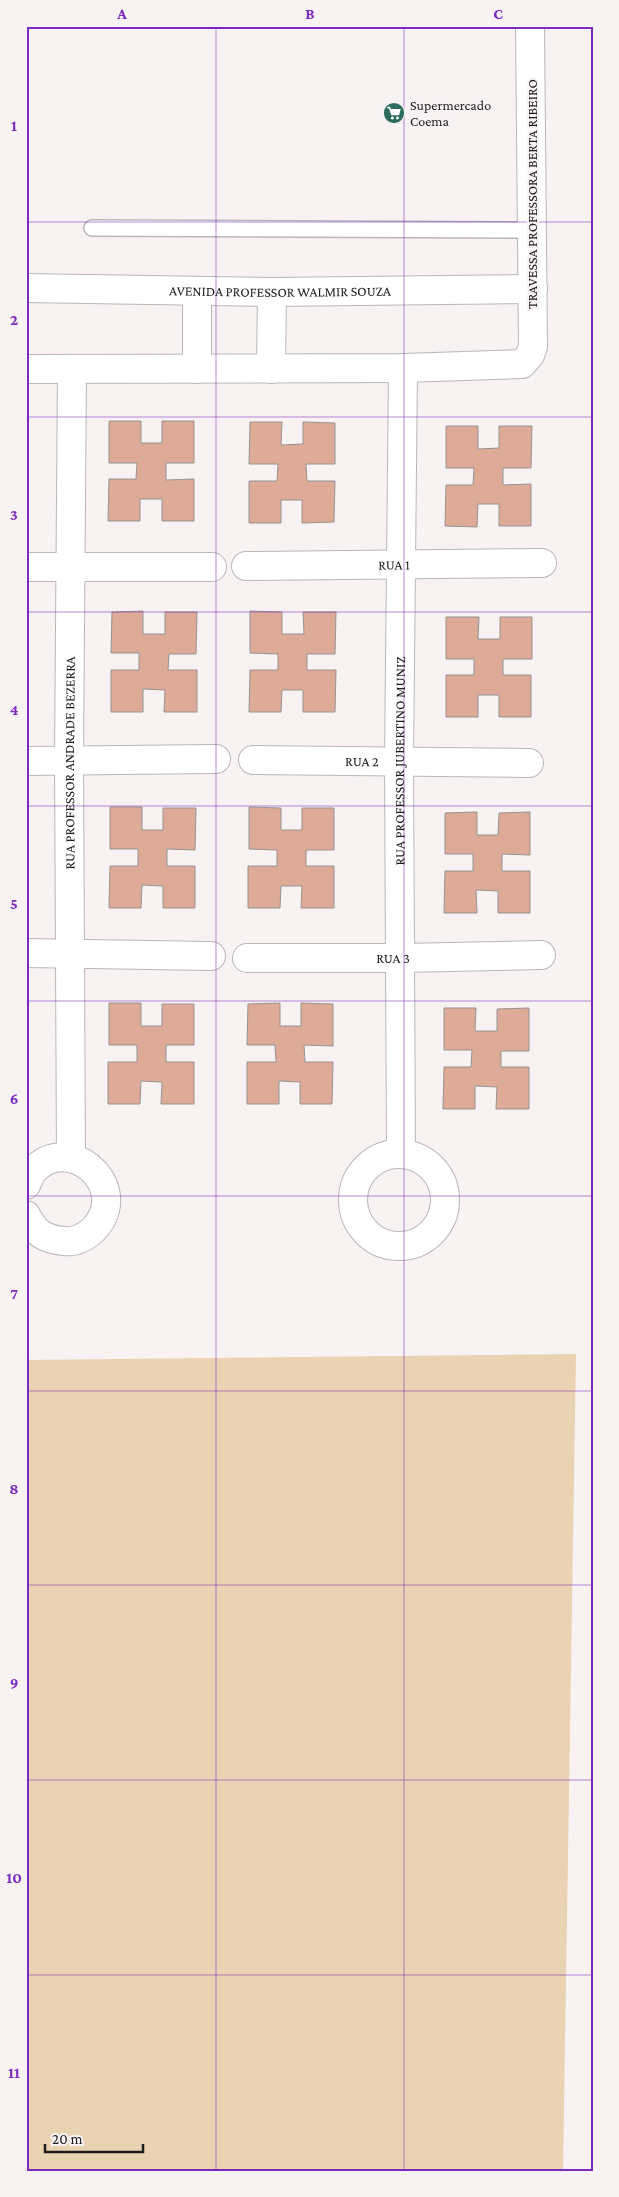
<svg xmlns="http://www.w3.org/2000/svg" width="619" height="2197" viewBox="0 0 619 2197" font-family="'Crimson Pro',serif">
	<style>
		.green { fill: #ead3b2 }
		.building { fill: #ddab97; stroke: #989391 }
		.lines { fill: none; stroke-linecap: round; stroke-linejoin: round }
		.service-casing { stroke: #bcb6b7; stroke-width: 18 }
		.minor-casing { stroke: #bcb6b7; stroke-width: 30 }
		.service { stroke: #fff; stroke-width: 15 }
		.minor { stroke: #fff; stroke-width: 28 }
		.grid { fill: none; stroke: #7b2cbf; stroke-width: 1; stroke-opacity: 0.55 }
		.labels { text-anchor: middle; stroke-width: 4; stroke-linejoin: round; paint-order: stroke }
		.poi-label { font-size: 14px; fill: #1d1b1b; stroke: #f8f2f3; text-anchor: start }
		.street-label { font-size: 14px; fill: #1d1b1b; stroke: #f8f2f3 }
		.neatline { fill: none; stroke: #7b2cbf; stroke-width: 2 }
		.grid-label { font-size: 16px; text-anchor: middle; font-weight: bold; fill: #7b2cbf }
	</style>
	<rect width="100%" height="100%" fill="#f8f2f3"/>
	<!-- green -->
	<path class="green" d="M576,1354L563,2171H26V1360Z"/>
	<!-- building -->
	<g class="building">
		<path d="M109,421H141V443H162V421H194V463H166V480L194,479V521H162V499H140V521H108L109,479H136L137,463H109Z"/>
		<path d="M250,422H282L281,445L303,444V422L335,423V464H306L307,481H335L334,522L302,523V500H281V523H249V481H277L278,464H249Z"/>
		<path d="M446,426H478V449L499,448V426H532L531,468H503V485L531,484V526H499V504H478L477,527L445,526L446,485H473L474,468H446Z"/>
		<path d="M143,611V634H165V612H197L196,654H169L168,670H197V712H164L165,690L143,689V712H111V670H139V653H111L112,612Z"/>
		<path d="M250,611L282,612V634H304L303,612H336L335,654H307V670H336L335,712H303V690H282L281,712H249L250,670H278V654L250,653Z"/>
		<path d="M446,617H479L478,639H500V617H532V659H503V675H531V717H499V695H478V717H446V675H474V659H446Z"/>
		<path d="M110,807H142V830H163V808H196L195,850L167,849V866H195V908H163V886L142,885L141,908H109L110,866H138V849H110Z"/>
		<path d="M249,807L281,808V830H302V808H334V850H306V866H334V908H301L302,886H281L280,908H248V866H277V850L249,849Z"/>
		<path d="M477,812V835H498L499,813L530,812V855L502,854V871H530V913H498V891L476,890L477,913H444L445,871H473V854H445V813Z"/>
		<path d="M109,1003H141V1026H162V1004H194V1045H166V1062H194V1104H161L162,1082L141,1081L140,1104H108V1062H137V1045H109Z"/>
		<path d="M280,1003V1026H301V1003L333,1004V1046L304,1045L305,1062H333L332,1104H300V1082L279,1081V1104H247V1062H276L275,1045H247L248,1004Z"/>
		<path d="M444,1008H476L475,1031H497V1009L529,1008V1051H501V1067H529V1109H496L497,1087L475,1086V1109H443L444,1067H471L472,1050H444Z"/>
	</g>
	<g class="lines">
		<!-- service casing -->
		<g class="service-casing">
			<path id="service" d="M92,228L533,230"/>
		</g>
		<!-- minor casing -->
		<g class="minor-casing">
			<g id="minor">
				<path id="s1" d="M26,288L272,292L533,289"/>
				<path d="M26,369L403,368L522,364L530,355L533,347L530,26"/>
				<path d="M197,369V292"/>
				<path d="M271,369L272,292"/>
				<path id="s2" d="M246,566L542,563"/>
				<path d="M26,567H212"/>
				<path id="s3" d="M253,760L529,763"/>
				<path d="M26,761L216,759"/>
				<path d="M26,953L211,956"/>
				<path id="s4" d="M247,958H401L541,955"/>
				<path id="s5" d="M401,1153L399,761L403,368"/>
				<circle cx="399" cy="1200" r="46"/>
				<path id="s6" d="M71,1158L69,760L72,369"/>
				<path d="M26,1185C28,1181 30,1175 33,1171C69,1131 133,1187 94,1229C87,1236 75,1243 64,1241C44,1239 35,1233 26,1215"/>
			</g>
		</g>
		<!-- service -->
		<use href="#service" class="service"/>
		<!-- minor -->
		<use href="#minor" class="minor"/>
	</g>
	<!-- grid -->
	<path class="grid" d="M216,26V2171M404,26V2171M26,222H593M26,417H593M26,612H593M26,806H593M26,1001H593M26,1196H593M26,1391H593M26,1585H593M26,1780H593M26,1975H593"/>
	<!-- icons -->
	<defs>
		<g id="supermarket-disc" transform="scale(1.125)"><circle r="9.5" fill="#2b6c5c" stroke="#f8f2f3"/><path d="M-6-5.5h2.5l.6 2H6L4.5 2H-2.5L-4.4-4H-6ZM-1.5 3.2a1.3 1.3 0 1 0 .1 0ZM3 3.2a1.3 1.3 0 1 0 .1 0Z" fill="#fff"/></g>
	</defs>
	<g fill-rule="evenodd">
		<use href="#supermarket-disc" x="394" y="113"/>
	</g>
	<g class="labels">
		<!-- poi labels -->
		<g class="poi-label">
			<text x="410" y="110">Supermercado<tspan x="410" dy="16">Coema</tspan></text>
		</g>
		<!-- street labels -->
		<g class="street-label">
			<text transform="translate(532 194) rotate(-90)" y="5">TRAVESSA PROFESSORA BERTA RIBEIRO</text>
			<text dy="5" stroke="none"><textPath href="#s1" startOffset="254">AVENIDA PROFESSOR WALMIR SOUZA</textPath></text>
			<text dy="5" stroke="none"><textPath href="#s2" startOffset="148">RUA 1</textPath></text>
			<text dy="5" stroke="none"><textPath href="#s3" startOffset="109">RUA 2</textPath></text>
			<text dy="5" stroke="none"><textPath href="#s5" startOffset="392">RUA PROFESSOR JUBERTINO MUNIZ</textPath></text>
			<text dy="5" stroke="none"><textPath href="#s6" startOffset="395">RUA PROFESSOR ANDRADE BEZERRA</textPath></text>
			<text dy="5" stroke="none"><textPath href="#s4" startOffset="146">RUA 3</textPath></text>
		</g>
	</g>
	<!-- border -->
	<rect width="619" height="2197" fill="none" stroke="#f8f2f3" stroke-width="55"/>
	<!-- scale -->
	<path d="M45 2144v8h98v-8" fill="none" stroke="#1d1b1b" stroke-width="2.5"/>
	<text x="52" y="2144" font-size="15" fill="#1d1b1b" stroke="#f8f2f3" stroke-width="4" paint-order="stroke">20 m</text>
	<rect x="28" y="28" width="564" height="2142" class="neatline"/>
	<g class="grid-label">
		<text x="122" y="19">A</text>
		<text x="310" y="19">B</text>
		<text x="498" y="19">C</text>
		<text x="14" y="131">1</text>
		<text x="14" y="325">2</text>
		<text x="14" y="520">3</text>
		<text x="14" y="715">4</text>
		<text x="14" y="909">5</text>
		<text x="14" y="1104">6</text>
		<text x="14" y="1299">7</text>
		<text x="14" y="1494">8</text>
		<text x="14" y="1688">9</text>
		<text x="14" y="1883">10</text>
		<text x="14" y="2078">11</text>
	</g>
</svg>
